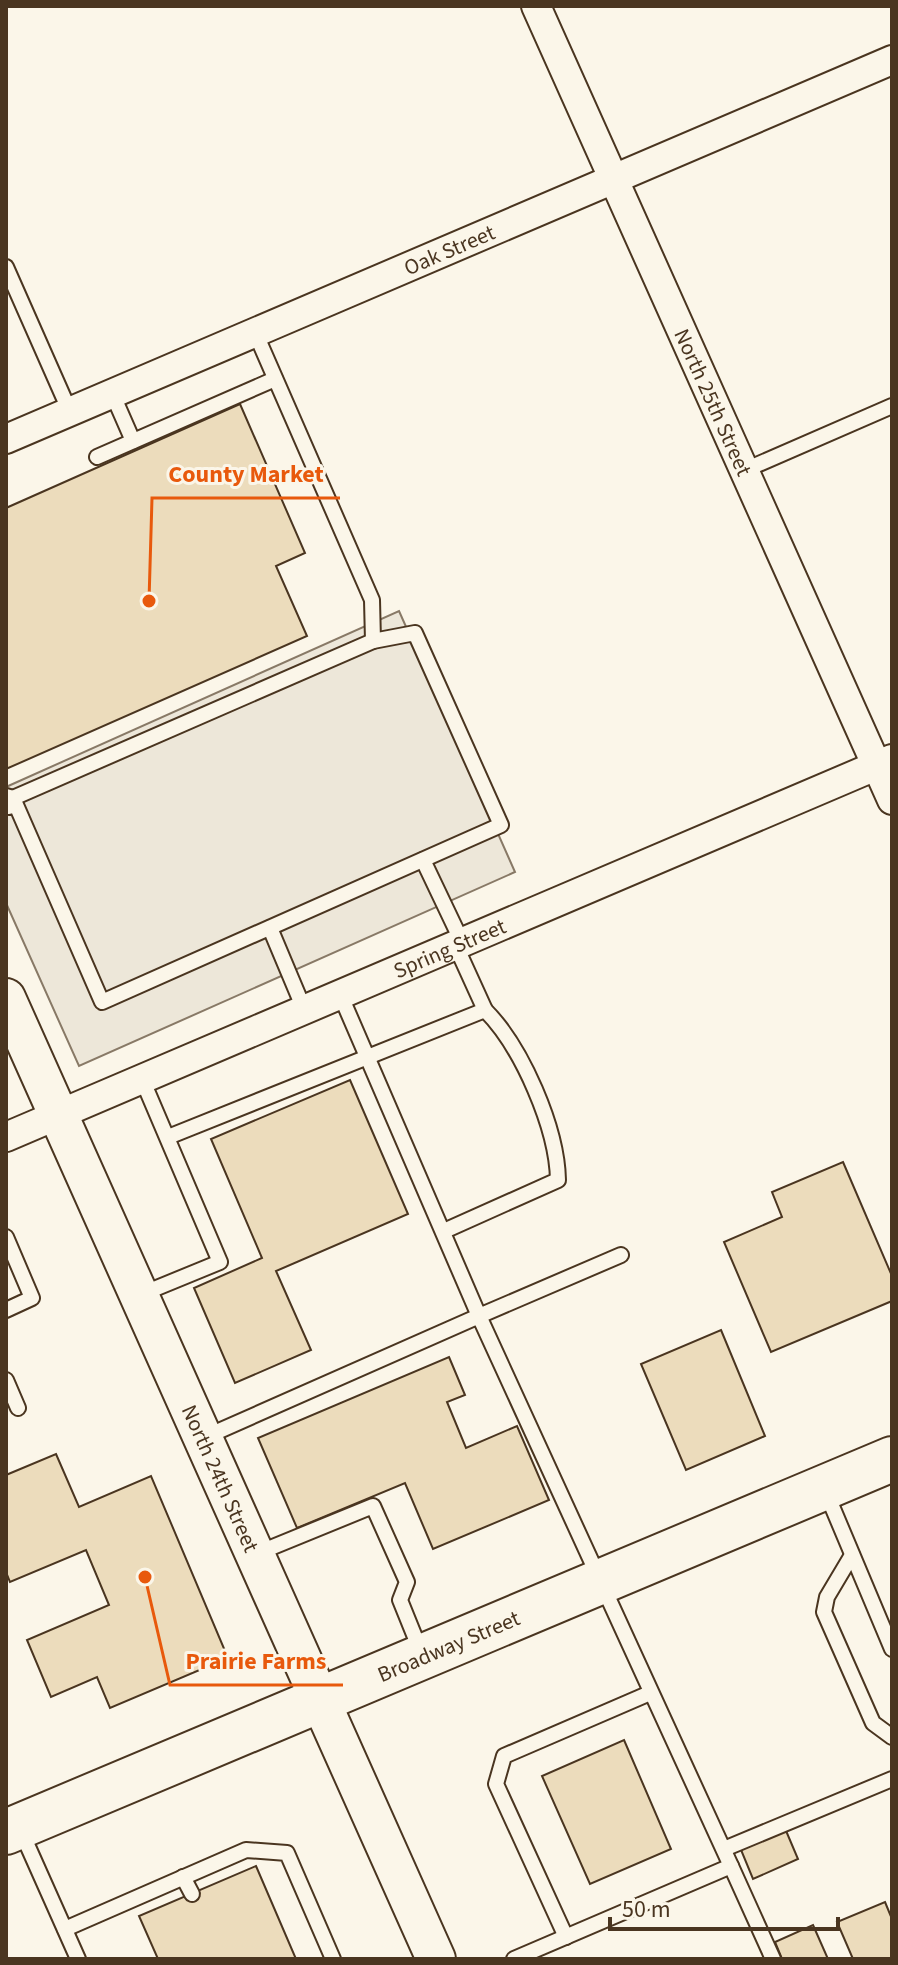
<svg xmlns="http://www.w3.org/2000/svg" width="898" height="1965" viewBox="0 0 898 1965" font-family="'Source Sans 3',sans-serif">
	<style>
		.parking { fill: #ede7d9; stroke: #887966; stroke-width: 2 }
		.building { fill: #ecdcbc; stroke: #4a3520; stroke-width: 2 }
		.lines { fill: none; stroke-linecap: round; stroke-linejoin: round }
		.lane-casing { stroke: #4a3520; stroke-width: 18 }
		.street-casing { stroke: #4a3520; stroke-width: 32 }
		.secondary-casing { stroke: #4a3520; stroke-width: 42 }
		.primary-casing { stroke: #4a3520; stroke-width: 48 }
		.lane { stroke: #fbf6e9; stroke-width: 14 }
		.street { stroke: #fbf6e9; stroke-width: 28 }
		.secondary { stroke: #fbf6e9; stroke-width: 38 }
		.primary { stroke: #fbf6e9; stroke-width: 44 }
		.labels { text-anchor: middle; stroke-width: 6; stroke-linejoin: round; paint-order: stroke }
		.street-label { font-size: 22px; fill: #4a3520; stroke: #fbf6e9 }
		.leader { fill: none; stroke: #e8590c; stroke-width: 3 }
		.callout-dot { fill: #e8590c; stroke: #fbf6e9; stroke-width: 3 }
		.callout-label { font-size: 24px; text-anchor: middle; font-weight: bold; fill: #e8590c; stroke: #fbf6e9; stroke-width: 6; stroke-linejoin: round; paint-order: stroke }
	</style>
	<rect width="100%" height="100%" fill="#fbf6e9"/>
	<!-- parking -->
	<path class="parking" d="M399,611L515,872L79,1066L6,903V787Z"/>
	<!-- building -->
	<g class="building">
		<path d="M240,404L305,553L276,566L307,636L6,769V508Z"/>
		<path d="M350,1080L408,1214L276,1271L311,1350L235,1383L194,1288L262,1258L211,1139Z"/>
		<path d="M843,1162L892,1276V1301L771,1352L724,1242L782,1217L772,1192Z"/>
		<path d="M721,1330L765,1436L686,1470L641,1364Z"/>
		<path d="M449,1357L465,1395L447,1402L466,1448L517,1426L549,1500L433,1549L405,1483L297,1528L258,1438Z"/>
		<path d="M56,1454L79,1507L151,1476L228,1658L110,1708L97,1677L51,1697L27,1640L109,1605L86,1550L10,1582L6,1572V1475Z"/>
		<path d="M624,1740L671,1849L590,1884L542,1776Z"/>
		<path d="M784,1826L798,1859L753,1879L739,1845Z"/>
		<path d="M256,1866L296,1959H158L139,1916Z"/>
		<path d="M885,1902L892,1919V1959H853L837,1922Z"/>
		<path d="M813,1925L828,1959H782L775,1942Z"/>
	</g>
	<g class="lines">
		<!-- lane casing -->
		<g class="lane-casing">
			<g id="lane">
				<path d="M6,267L70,412"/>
				<path d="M112,393L133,441"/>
				<path d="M97,457L275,379"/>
				<path d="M745,470L892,406"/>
				<path d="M6,796L13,798L102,1002L501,825L415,633L373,641"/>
				<path d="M9,807L13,798L373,641L372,600L255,332"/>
				<path d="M423,860L462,942"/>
				<path d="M270,928L304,1009"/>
				<path d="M340,994L479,1316L621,1255"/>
				<path d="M168,1137L485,1010L455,944"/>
				<path d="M444,1231L558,1180C557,1128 522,1047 485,1010"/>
				<path d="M6,1237L32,1298L6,1310"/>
				<path d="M142,1294L220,1262L142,1079"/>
				<path d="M6,1380L18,1408"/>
				<path d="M203,1438L479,1316L731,1866L514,1959"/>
				<path d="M826,1492L892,1649"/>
				<path d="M258,1553L373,1506L407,1582L400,1600L421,1652"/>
				<path d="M852,1555L827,1597L824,1612L873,1723L892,1737"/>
				<path d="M21,1831L78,1959"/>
				<path d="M724,1849L892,1779"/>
				<path d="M731,1866L773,1959"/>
				<path d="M183,1877L192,1894"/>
				<path d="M65,1929L246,1850L287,1853L333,1959"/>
				<path d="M566,1937L496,1784L504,1756L650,1693"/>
			</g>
		</g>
		<!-- street casing -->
		<g class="street-casing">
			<g id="street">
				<path id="s1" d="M536,6L892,800"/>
				<path id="s2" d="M6,439L892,60"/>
				<path id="s3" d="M6,1137L892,759"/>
			</g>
		</g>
		<!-- secondary casing -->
		<g class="secondary-casing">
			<g id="secondary">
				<path id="s4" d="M6,998L436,1959"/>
			</g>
		</g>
		<!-- primary casing -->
		<g class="primary-casing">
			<g id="primary">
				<path id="s5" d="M6,1832L892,1459"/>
			</g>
		</g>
		<!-- lane -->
		<use href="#lane" class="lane"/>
		<!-- street -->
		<use href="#street" class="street"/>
		<!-- secondary -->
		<use href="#secondary" class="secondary"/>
		<!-- primary -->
		<use href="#primary" class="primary"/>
	</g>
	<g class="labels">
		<!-- street labels -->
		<g class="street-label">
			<text dy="8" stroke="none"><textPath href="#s2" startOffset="482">Oak Street</textPath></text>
			<text dy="8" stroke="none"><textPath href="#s1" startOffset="434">North 25th Street</textPath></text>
			<text dy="8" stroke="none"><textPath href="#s3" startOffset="482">Spring Street</textPath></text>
			<text dy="8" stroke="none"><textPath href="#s4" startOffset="526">North 24th Street</textPath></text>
			<text dy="8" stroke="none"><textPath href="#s5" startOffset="480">Broadway Street</textPath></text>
		</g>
	</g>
	<!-- callouts -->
	<path class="leader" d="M149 601L152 498H340M145 1577L170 1685H343"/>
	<g class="callout-dot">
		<circle cx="149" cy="601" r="8"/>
		<circle cx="145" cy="1577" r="8"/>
	</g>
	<g class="callout-label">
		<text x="246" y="482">County Market</text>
		<text x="256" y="1669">Prairie Farms</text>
	</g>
	<!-- border -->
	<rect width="898" height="1965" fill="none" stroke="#4a3520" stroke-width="16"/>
	<!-- scale -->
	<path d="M610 1917v12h228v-12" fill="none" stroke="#4a3520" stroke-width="4"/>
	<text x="622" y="1917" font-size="24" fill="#4a3520" stroke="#fbf6e9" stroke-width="6" paint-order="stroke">50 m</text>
</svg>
